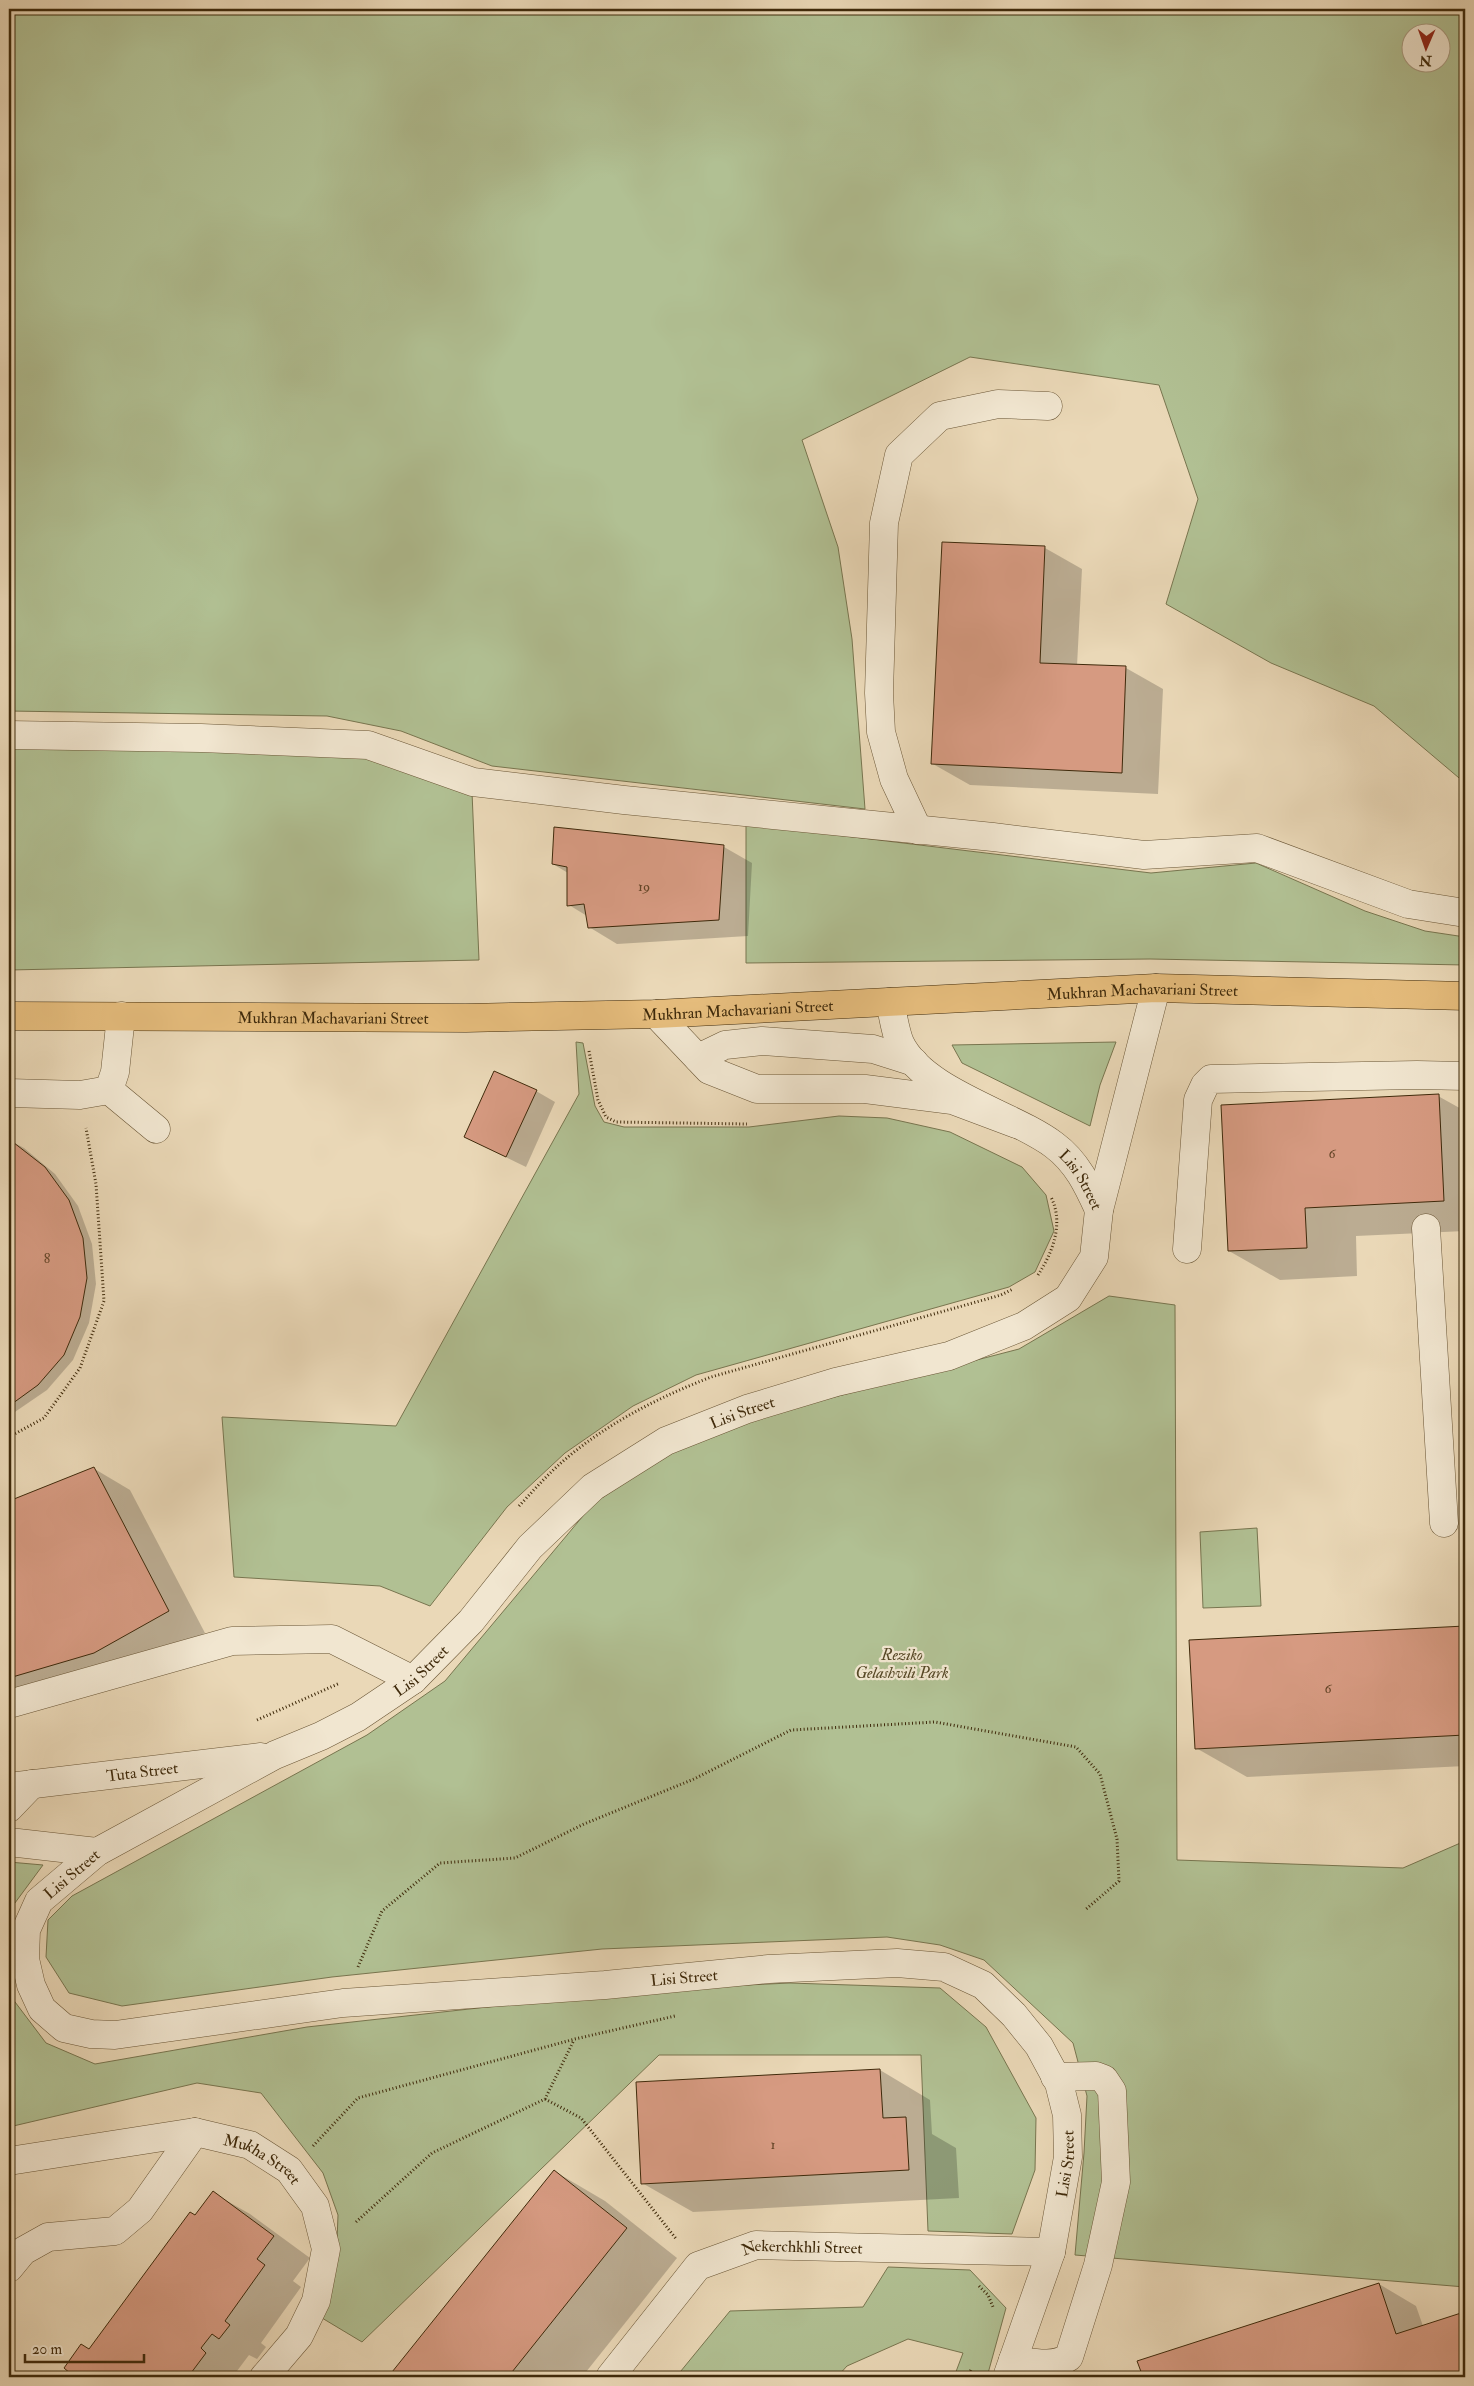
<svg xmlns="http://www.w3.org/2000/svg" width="1474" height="2386" viewBox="0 0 1474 2386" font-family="'IM FELL Double Pica',serif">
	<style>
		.green { fill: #b1c093; stroke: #78754f; fill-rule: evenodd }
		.shadow { fill: #0003 }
		.building { fill: #d69a81; stroke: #3f2a0b }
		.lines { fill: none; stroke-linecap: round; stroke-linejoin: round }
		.minor-casing { stroke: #6a5636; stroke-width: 29 }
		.major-casing { stroke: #3f2a0b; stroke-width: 29 }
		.path { stroke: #3f2a0b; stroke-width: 3; stroke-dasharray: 1 2.5; stroke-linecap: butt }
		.minor { stroke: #f1e6d0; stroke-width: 28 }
		.major { stroke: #e5bc7c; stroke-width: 28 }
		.labels { text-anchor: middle; stroke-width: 4.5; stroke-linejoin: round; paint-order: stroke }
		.number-label { font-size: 14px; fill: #654628 }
		.street-label { font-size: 16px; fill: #3f2a0b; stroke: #f1e6d0 }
		.park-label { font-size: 16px; font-style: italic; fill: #564826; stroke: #f1e6d0 }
	</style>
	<rect width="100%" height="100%" fill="#ead8b7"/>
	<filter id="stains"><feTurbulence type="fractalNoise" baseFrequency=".004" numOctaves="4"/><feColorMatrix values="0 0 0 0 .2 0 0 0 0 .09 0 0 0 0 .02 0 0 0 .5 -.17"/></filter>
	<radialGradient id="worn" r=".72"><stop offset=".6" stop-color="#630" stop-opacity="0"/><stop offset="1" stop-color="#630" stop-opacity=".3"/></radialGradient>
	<!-- green -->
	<g class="green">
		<path d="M9,9H1465V783L1374,706L1271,663L1166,604L1198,499L1159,385L970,357L802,440L838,547L852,639L865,809L492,766L401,731L327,716L9,711ZM1412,32H1442V62H1412Z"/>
		<path d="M9,748H358L472,792L479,960L9,970Z"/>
		<path d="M746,824L1151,873L1256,863L1365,911L1425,931L1465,937V965L1150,959L746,963Z"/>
		<path d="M576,1042L583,1043L595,1106L604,1122L624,1127H749L839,1116L887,1118L950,1132L1022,1167L1046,1195L1054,1231L1035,1272L1009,1287L696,1375L633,1406L565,1453L507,1507L430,1606L380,1586L234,1577L222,1417L396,1426L579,1094Z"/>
		<path d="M1116,1042L1100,1085L1090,1126L962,1063L952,1045Z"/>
		<path d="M1109,1296L1175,1305L1177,1860L1403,1868L1465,1841V2287L1075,2255L1084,2153L1087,2096L1073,2043L984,1960L940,1945L887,1937L602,1949L332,1977L122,2006L69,1993L46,1957L48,1920L72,1896L367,1735L445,1681L593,1504L666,1454L761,1416L1019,1349Z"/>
		<path d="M1257,1528L1261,1606L1203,1608L1200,1532Z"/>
		<path d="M9,1862L43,1865L9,1911Z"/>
		<path d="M790,1983L940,1988L986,2027L1036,2118L1035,2170L1012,2234L928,2231L921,2055H659L362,2342L317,2315L336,2268L338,2215L323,2173L261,2093L197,2083L9,2127V1994L46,2043L95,2064L307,2027L641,1990Z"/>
		<path d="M888,2267L970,2270L1006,2308L987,2377H954L963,2353L908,2339L847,2366L837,2377H676L730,2311L863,2307Z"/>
	</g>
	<!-- shadow -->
	<g class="shadow">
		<path d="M1045,548L1082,569L1077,666L1126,668L1163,689L1158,794L970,785L933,764Z"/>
		<path d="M724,847L752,863L748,936L617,944L589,927L587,916L569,905L568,873L553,864Z"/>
		<path d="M536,1091L555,1102L526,1167L465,1137Z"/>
		<path d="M1438,1096L1465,1111V1231L1356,1236L1357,1276L1280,1280L1229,1251Z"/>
		<path d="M9,1140L24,1148L55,1174L78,1206L92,1244L96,1284L89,1323L73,1360L47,1390L9,1416Z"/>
		<path d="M93,1468L130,1490L205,1633L131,1673L9,1703V1502Z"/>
		<path d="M1465,1627V1766L1247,1777L1196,1748L1191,1642Z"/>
		<path d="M880,2070L930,2100L932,2134L956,2148L959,2198L693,2212L642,2183Z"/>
		<path d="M554,2171L605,2201L677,2258L582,2377H390Z"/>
		<path d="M213,2193L250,2214L310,2258L293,2281L301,2287L261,2343L266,2347L257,2359L249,2355L237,2371L242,2375L240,2377H70Z"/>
		<path d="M1379,2284L1416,2306L1423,2326L1461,2314L1465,2317V2377H1144L1139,2361Z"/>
	</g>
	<!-- building -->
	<g class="building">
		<path d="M942,542L1045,546L1040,663L1126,666L1122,773L931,764Z"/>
		<path d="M554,827L724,845L719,920L588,928L584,904L567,906V867L552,864Z"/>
		<path d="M494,1071L537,1090L506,1157L464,1137Z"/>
		<path d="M1439,1094L1444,1201L1305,1208L1307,1248L1228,1251L1221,1105Z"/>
		<path d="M9,1139L45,1167L69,1200L83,1238L87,1278L80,1317L64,1355L38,1385L9,1406Z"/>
		<path d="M94,1467L169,1611L94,1653L9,1678V1501Z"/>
		<path d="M1465,1626V1735L1195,1749L1189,1640Z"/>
		<path d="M880,2069L883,2118L906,2117L909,2170L641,2184L636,2082Z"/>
		<path d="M554,2170L627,2228L508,2377H388Z"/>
		<path d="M213,2191L274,2236L257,2259L265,2265L225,2321L230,2325L219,2339L212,2334L201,2348L206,2353L188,2377H69L71,2374L64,2368L81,2344L89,2349L190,2212L195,2215Z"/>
		<path d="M1379,2283L1396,2334L1461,2313L1465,2327V2377H1143L1137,2361Z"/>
	</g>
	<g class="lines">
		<!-- minor casing -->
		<g class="minor-casing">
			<g id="minor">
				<path d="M9,735L201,738L368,745L473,782L624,800L993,837L1144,855L1257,848L1408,904L1465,913"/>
				<path d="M918,830L894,779L881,732L879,693L884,523L899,455L940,416L998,404L1048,406"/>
				<path id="s1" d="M890,1002C893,1015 895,1031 900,1043C923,1092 1013,1114 1054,1145C1077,1162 1088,1186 1099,1210"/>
				<path d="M656,1014L709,1070L757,1089H865L952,1100L1016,1124"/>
				<path d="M698,1058L725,1045L762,1041L873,1049L914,1062"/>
				<path d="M109,1090L156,1129"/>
				<path d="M9,1093L80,1095L109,1090L115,1072L121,1016"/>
				<path d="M1426,1228L1444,1523"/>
				<path d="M1187,1249L1198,1100L1205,1085L1211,1079L1417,1075L1465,1076"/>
				<path d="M9,1704L232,1641L332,1639L413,1680"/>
				<path id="s2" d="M9,1787L261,1757"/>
				<path d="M9,1808L32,1784"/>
				<path d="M9,1842L97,1852"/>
				<path id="s3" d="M9,2161L195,2132L250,2145L289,2170L315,2206L326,2249L316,2301L299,2336L264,2377"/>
				<path d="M9,2268L23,2251L48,2237L115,2231L140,2210L195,2132"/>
				<path d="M1013,2360C1031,2362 1054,2368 1069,2357L1098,2265L1116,2182L1112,2091L1104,2079L1096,2076L1055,2077"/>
				<path id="s4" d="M610,2377L698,2266L756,2245L1051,2252"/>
				<path id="s5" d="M1007,2377L1051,2252L1068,2157L1067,2115L1059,2083L1039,2046L1014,2015L983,1985L944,1967L897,1963L769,1969L605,1985L343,2003L115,2035L91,2034L64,2028L42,2009L31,1985L25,1959L26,1930L39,1901L97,1852L275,1755L321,1736L358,1717L413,1680L471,1621L530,1547L593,1487L666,1441L747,1409L836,1382L949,1356L1024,1326L1068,1298L1094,1257L1099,1210L1156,988"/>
			</g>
		</g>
		<!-- major casing -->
		<g class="major-casing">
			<g id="major">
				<path id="s6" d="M9,1016L466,1018L656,1014L1156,988L1465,996"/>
			</g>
		</g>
		<!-- path -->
		<g class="path">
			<path d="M589,1051L598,1100L606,1117L616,1122L747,1124"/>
			<path d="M1038,1275C1053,1252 1064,1223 1051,1197"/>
			<path d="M9,1437L44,1418L80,1368L104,1301L96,1184L86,1128"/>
			<path d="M519,1506C533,1491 547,1475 562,1462C606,1424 657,1398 711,1377L1001,1295L1013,1289"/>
			<path d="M257,1720L340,1683"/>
			<path d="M358,1967L382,1911L440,1863L515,1858L584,1824L694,1779L791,1730L935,1722L1076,1747L1100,1774L1117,1839L1119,1881L1085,1910"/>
			<path d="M545,2099L581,2118L677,2240"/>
			<path d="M313,2146L358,2098L575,2039L675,2016"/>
			<path d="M356,2222L432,2153L545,2099L574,2040"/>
			<path d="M979,2286L988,2295L993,2307"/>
			<path d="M967,2377L972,2368"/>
		</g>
		<!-- minor -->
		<use href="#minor" class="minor"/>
		<!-- major -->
		<use href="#major" class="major"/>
	</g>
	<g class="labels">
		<!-- number labels -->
		<g class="number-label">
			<text x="644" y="891">19</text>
			<text x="1332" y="1158">6</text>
			<text x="47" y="1263">8</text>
			<text x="1328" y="1693">6</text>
			<text x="773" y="2149">1</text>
		</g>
		<!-- street labels -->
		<g class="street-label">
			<text dy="6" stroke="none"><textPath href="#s6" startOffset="1134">Mukhran Machavariani Street</textPath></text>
			<text dy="6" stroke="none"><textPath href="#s6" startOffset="729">Mukhran Machavariani Street</textPath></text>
			<text dy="6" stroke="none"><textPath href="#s6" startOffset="324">Mukhran Machavariani Street</textPath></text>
			<text dy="6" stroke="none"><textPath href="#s1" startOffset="274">Lisi Street</textPath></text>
			<text dy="6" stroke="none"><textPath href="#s5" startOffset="2368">Lisi Street</textPath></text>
			<text dy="6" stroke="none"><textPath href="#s5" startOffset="1948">Lisi Street</textPath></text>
			<text dy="6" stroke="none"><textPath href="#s2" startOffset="134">Tuta Street</textPath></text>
			<text dy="6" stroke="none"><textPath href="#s5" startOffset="1542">Lisi Street</textPath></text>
			<text transform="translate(684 1977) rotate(-5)" y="6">Lisi Street</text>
			<text dy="6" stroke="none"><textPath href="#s3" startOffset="262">Mukha Street</textPath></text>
			<text dy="6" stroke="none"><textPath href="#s5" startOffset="222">Lisi Street</textPath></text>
			<text dy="6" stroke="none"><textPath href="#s4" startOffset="249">Nekerchkhli Street</textPath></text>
		</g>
		<!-- park labels -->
		<g class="park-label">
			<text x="902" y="1660">Reziko<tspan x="902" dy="18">Gelashvili Park</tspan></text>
		</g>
	</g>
	<!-- margin -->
	<rect width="1474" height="2386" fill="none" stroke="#ead8b7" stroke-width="30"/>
	<rect x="10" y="10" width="1454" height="2366" fill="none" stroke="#3f2a0b" stroke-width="2.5"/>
	<rect x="15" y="15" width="1444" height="2356" fill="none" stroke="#3f2a0b"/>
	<!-- north arrow -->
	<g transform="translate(1426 48) rotate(182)"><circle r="24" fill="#f1e6d0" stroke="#aa9b81"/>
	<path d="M0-4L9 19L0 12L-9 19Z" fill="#8f2418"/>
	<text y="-8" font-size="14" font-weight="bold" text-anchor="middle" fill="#3f2a0b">N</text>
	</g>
	<!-- scale -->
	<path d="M25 2354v8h119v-8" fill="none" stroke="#3f2a0b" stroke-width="2.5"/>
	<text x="32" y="2354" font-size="15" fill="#3f2a0b" stroke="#f1e6d0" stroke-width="4" paint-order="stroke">20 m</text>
	<rect width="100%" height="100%" filter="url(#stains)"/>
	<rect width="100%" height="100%" fill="url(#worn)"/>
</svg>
